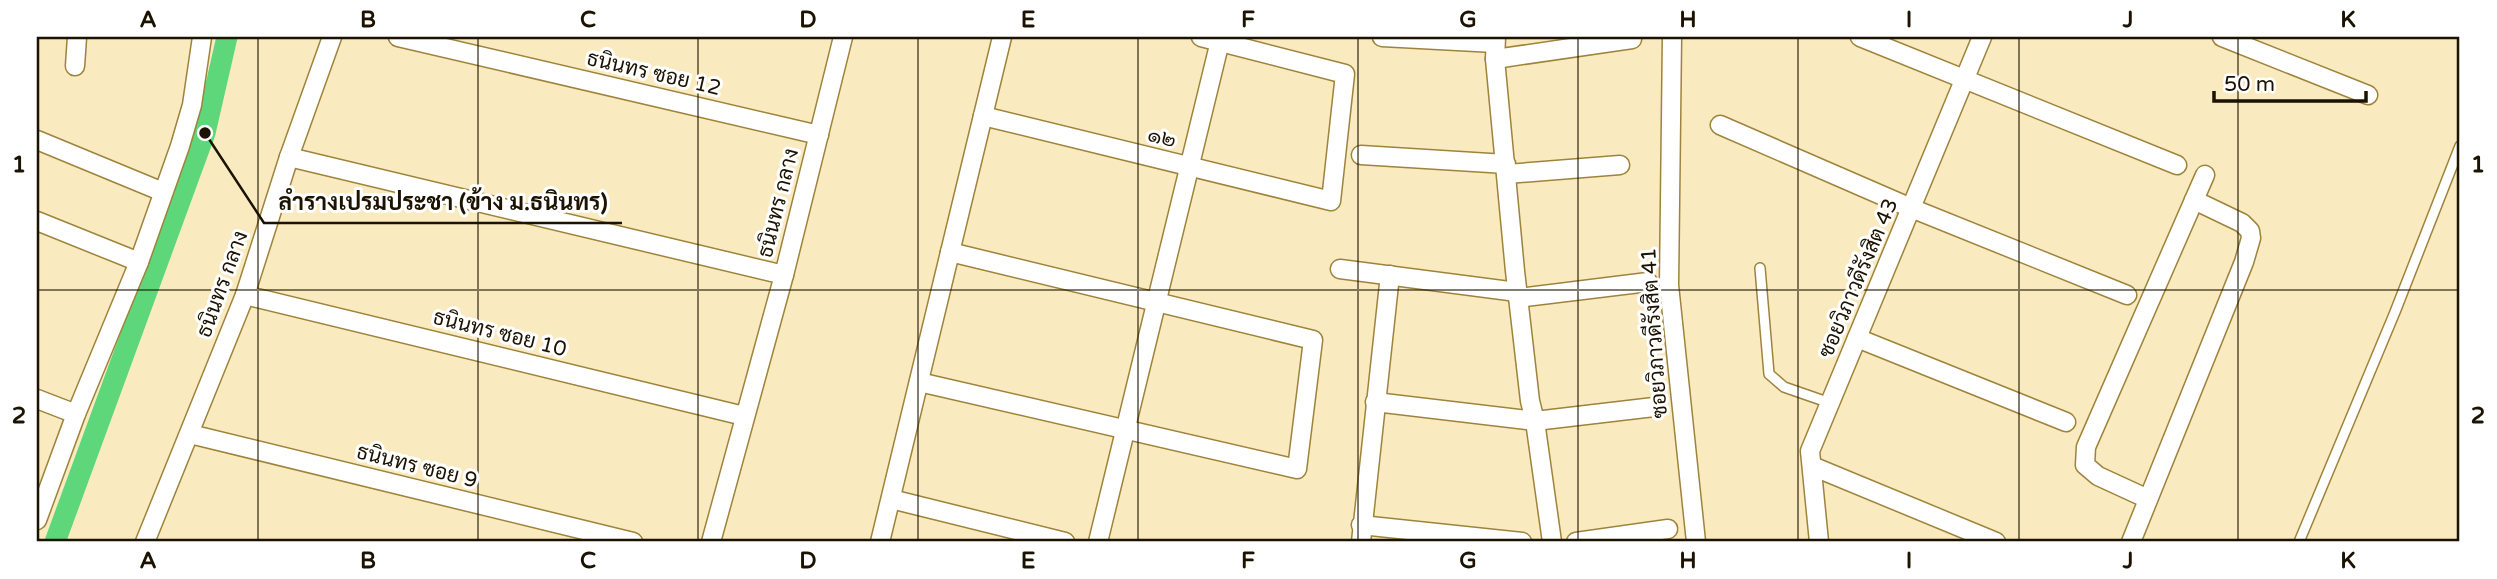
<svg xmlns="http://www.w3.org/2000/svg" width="2497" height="579" viewBox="0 0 2497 579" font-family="'Varela Round',Sarabun,sans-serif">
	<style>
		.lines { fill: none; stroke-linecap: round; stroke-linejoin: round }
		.canal { stroke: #5ed67a; stroke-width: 21 }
		.lane-casing { stroke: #9e833b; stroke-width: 12 }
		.street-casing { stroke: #9e833b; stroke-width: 21 }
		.lane { stroke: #fff; stroke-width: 9 }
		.street { stroke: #fff; stroke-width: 18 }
		.grid { fill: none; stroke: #1b1200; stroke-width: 2; stroke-opacity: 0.55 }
		.labels { text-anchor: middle; stroke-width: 6; stroke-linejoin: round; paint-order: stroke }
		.street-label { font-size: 21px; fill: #1b1200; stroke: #fff }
		.leader { fill: none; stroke: #1b1200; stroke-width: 2.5 }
		.callout-dot { fill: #1b1200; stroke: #fff; stroke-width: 2.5 }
		.callout-label { font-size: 23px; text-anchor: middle; font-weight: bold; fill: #1b1200; stroke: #fff; stroke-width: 6; stroke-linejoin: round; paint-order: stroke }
		.neatline { fill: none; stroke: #1b1200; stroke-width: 2.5 }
		.grid-label { font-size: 23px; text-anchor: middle; font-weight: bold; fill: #1b1200 }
	</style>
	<rect width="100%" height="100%" fill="#faeabf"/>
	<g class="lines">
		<!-- canal -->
		<path class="canal" d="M55,542L205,133L227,37"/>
		<!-- lane casing -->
		<g class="lane-casing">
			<g id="lane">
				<path d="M1760,268L1769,374L1784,387L1830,403"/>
				<path d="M2299,542L2395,312L2460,146"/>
			</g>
		</g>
		<!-- street casing -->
		<g class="street-casing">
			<g id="street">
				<path d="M398,37L819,135"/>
				<path d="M1382,37L1495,43"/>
				<path d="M1496,37L1495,59L1515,271L1530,401L1535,421L1552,542"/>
				<path d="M1672,37L1669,285L1696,542"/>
				<path d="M1860,37L2177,165"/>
				<path d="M2222,37L2368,95"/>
				<path d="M1495,59L1632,39"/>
				<path d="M75,66L77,37"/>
				<path d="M983,116L1331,201L1345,74L1201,37"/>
				<path d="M1720,125L1911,208L2127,295"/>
				<path d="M37,140L163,192"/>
				<path d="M1361,155L1506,164"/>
				<path d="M289,157L784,275"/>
				<path d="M1507,174L1620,165"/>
				<path d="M37,221L139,262"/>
				<path d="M1340,269L1517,292"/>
				<path d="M245,295L744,416"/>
				<path d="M1518,298L1648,282"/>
				<path d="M1857,338L2066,422"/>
				<path d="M919,382L1297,469L1313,340L950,252"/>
				<path d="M37,399L76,414"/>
				<path d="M1375,402L1535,421L1654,407"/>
				<path d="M190,434L633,542"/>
				<path d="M1812,466L1996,542"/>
				<path d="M891,499L1065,542"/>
				<path d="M2148,499L2098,476L2085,465L2086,447L2205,175"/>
				<path d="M37,520L76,414L139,262L180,146L192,105L202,37"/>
				<path d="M1361,525L1522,542"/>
				<path d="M145,542L245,295L289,157L332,37"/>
				<path d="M711,542L784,275L843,37"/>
				<path d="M880,542L1002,37"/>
				<path d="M1098,542L1221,37"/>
				<path d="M1361,542L1390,275"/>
				<path d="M1576,542L1668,529"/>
				<path d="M1819,542L1810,451L1982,37"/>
				<path d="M2131,542L2244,262L2251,238L2250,231L2242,223L2194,200"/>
			</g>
		</g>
		<!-- lane -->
		<use href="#lane" class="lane"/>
		<!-- street -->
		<use href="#street" class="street"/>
	</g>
	<!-- grid -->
	<path class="grid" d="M258,37V542M478,37V542M698,37V542M918,37V542M1138,37V542M1358,37V542M1578,37V542M1798,37V542M2019,37V542M2238,37V542M37,290H2460"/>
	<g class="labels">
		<!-- street labels -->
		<g class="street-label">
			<text transform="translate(654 73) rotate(13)" y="7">ธนินทร ซอย 12</text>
			<text transform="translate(1162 137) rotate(14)" y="7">๑๒</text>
			<text transform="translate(778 203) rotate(-76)" y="7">ธนินทร กลาง</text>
			<text transform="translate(1858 278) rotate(-67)" y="7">ซอยวิภาวดีรังสิต 43</text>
			<text transform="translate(222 284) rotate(-70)" y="7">ธนินทร กลาง</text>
			<text transform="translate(500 333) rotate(14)" y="7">ธนินทร ซอย 10</text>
			<text transform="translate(1654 333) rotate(-94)" y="7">ซอยวิภาวดีรังสิต 41</text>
			<text transform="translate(417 466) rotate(14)" y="7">ธนินทร ซอย 9</text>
		</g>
	</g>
	<!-- callouts -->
	<path class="leader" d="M205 133L264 223H622"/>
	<circle class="callout-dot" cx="205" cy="133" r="7"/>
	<g class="callout-label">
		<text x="443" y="210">ลำรางเปรมประชา (ข้าง ม.ธนินทร)</text>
	</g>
	<!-- border -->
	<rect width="2497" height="579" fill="none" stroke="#ffffff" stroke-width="77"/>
	<!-- scale -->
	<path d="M2214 91v10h152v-10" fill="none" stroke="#1b1200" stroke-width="3.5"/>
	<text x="2224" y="91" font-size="21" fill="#1b1200" stroke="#ffffff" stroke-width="5" paint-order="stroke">50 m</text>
	<rect x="38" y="38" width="2420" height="502" class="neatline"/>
	<g class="grid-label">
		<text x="148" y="27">A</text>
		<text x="368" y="27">B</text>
		<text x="588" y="27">C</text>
		<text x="808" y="27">D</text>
		<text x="1028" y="27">E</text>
		<text x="1248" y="27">F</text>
		<text x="1468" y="27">G</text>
		<text x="1688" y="27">H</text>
		<text x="1909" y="27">I</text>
		<text x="2128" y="27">J</text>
		<text x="2348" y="27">K</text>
		<text x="19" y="172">1</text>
		<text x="2478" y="172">1</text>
		<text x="19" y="423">2</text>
		<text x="2478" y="423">2</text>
		<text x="148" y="568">A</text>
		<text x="368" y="568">B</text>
		<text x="588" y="568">C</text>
		<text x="808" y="568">D</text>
		<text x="1028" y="568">E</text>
		<text x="1248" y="568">F</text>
		<text x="1468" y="568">G</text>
		<text x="1688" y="568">H</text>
		<text x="1909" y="568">I</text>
		<text x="2128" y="568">J</text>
		<text x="2348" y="568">K</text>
	</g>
</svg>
